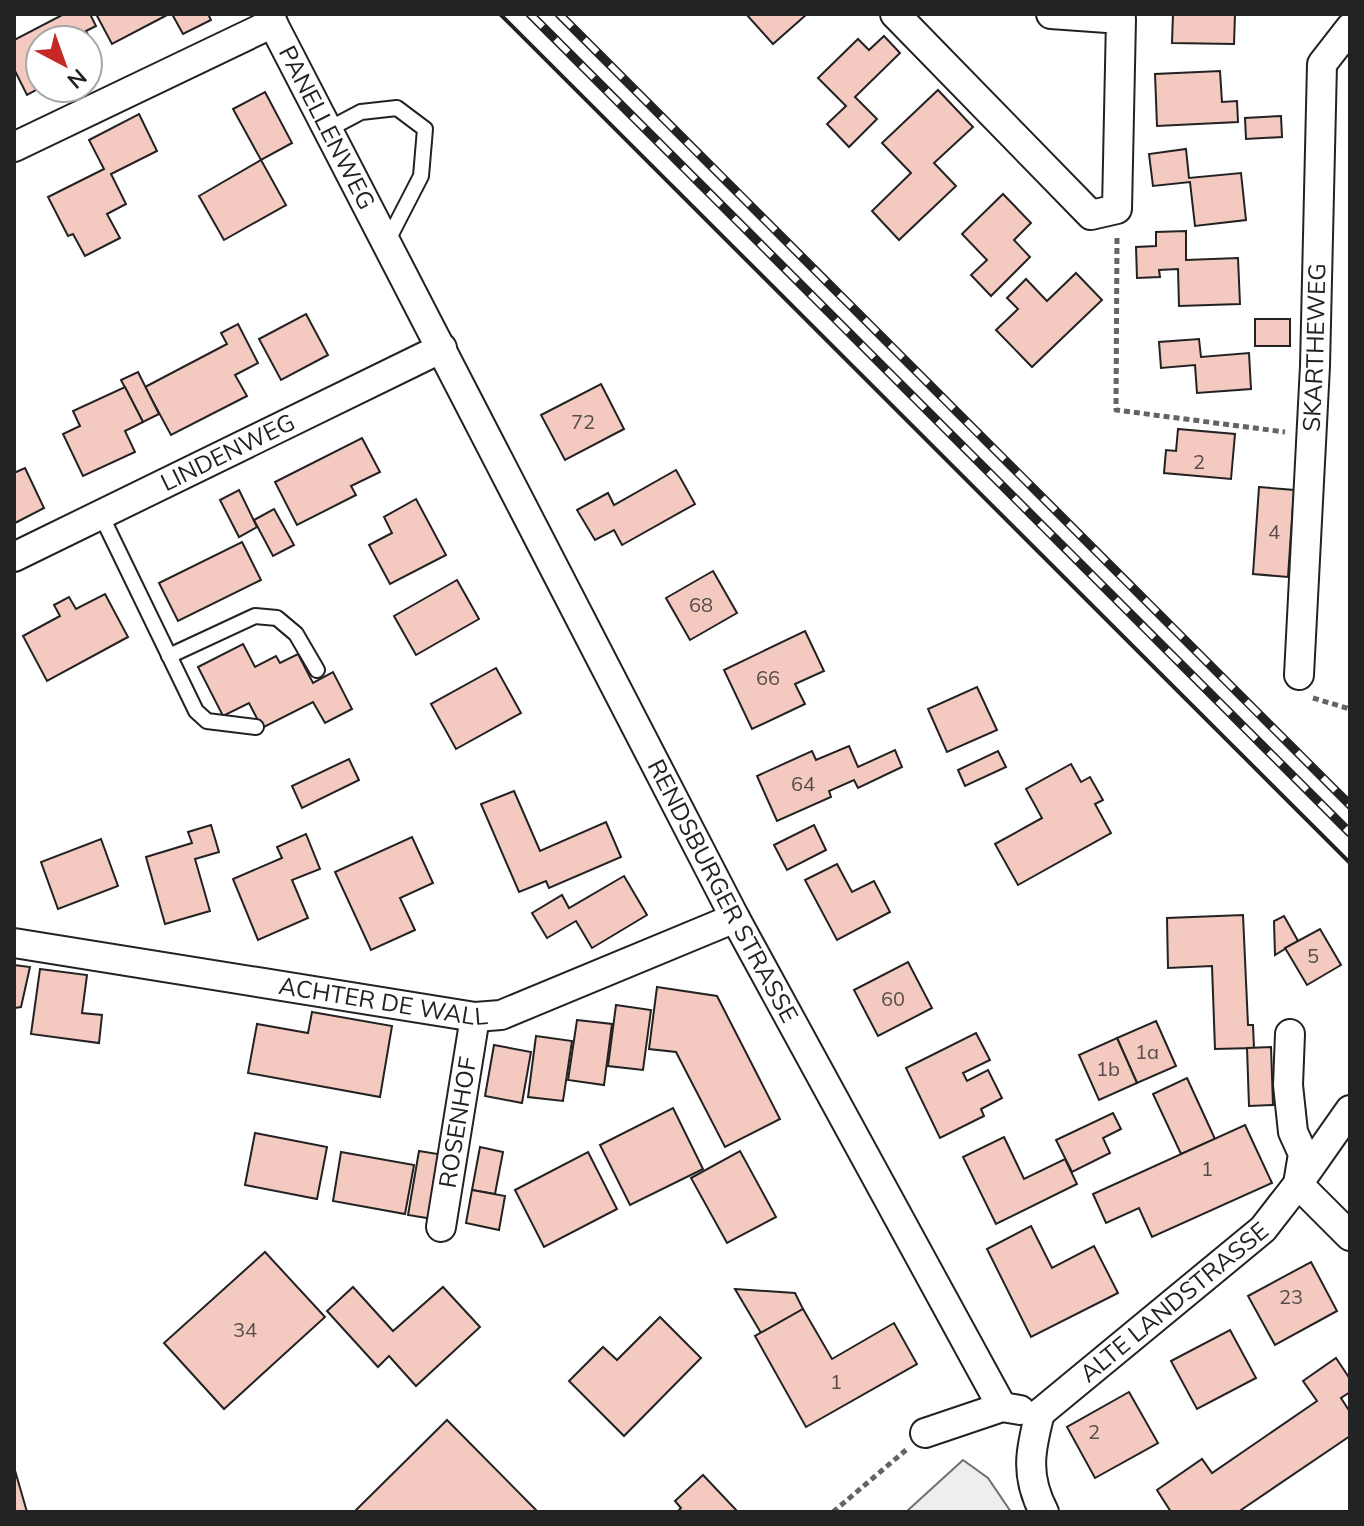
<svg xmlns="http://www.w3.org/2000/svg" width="1364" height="1526" viewBox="0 0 1364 1526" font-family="Mulish,sans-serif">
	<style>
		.green { fill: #eee; stroke: #6f6f6f; stroke-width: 2 }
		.building { fill: #f3c9c0; stroke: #222; stroke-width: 2 }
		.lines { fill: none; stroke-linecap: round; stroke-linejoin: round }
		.service-casing { stroke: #222; stroke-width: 18 }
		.minor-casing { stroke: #222; stroke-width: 32 }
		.path { stroke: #646464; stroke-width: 5; stroke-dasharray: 6 4; stroke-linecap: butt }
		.service { stroke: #fff; stroke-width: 14 }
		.minor { stroke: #fff; stroke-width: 28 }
		.rail-casing { stroke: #222; stroke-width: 9 }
		.rail { stroke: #fff; stroke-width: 6; stroke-dasharray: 18; stroke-linecap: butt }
		.wall { stroke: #222; stroke-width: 4 }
		.labels { text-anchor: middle; stroke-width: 6; stroke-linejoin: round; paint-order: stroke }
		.number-label { font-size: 20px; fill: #564c4a }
		.street-label { font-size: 24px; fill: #222; stroke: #fff }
	</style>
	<rect width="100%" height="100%" fill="#fff"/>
	<!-- green -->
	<path class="green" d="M963,1460L988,1478L1011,1512H906Z"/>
	<!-- building -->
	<g class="building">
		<path d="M64,14H90L96,26L86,31L100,57L88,63V40H40V88L27,95L14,69V40Z"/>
		<path d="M96,14H169L112,44Z"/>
		<path d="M172,14H208L211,20L183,34Z"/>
		<path d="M746,14H807L773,44Z"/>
		<path d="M1173,14H1235L1234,44L1172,43Z"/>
		<path d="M884,36L900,53L855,97L877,119L849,147L827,124L846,106L818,78L858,39L869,50Z"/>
		<path d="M1220,71L1222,102L1237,101L1238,122L1157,126L1155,74Z"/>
		<path d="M938,90L973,127L934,163L956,186L899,240L872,211L911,173L882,143Z"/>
		<path d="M265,92L292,143L261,160L233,109Z"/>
		<path d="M139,114L157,151L111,174L126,204L107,214L120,238L85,256L73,234L68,236L48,197L104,169L89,140Z"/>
		<path d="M1281,116L1282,137L1246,139L1245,118Z"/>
		<path d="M1186,149L1189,178L1241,173L1246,220L1195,226L1190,182L1153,186L1149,154Z"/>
		<path d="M261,160L286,205L224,240L199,196Z"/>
		<path d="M1003,194L1031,223L1014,240L1030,257L991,296L971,275L987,260L962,234Z"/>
		<path d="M1186,231V260L1238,258L1240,304L1179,306L1178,269L1159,270L1160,277L1137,278L1136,247L1156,246V232Z"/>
		<path d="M1076,273L1102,300L1032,367L996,330L1018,309L1007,298L1026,279L1047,301Z"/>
		<path d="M306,314L328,355L281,380L259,339Z"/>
		<rect x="1255" y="319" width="35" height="27"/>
		<path d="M238,324L258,363L235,375L247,396L171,435L145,387L227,344L221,333Z"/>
		<path d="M1199,339L1201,357L1249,353L1251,389L1197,393L1195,365L1161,368L1159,342Z"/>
		<path d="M138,372L159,414L143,422L121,380Z"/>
		<path d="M601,384L624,429L565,460L541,415Z"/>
		<path d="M125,387L143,422L125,431L135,452L83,476L63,434L80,426L73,411Z"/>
		<path d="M1178,429L1235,434L1231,479L1164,473L1166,450L1176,451Z"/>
		<path d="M362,438L380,472L351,486L356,495L297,525L275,482Z"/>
		<path d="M25,468L44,508L15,523L14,473Z"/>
		<path d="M676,470L695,504L622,545L614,530L595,540L577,510L608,493L614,505Z"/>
		<path d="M1259,487L1294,490L1288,577L1253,574Z"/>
		<path d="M239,490L257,527L239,537L220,500Z"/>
		<path d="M416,499L446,555L390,584L369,545L392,533L384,517Z"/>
		<path d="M274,509L294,545L273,556L254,520Z"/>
		<path d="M242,542L261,580L178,621L159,583Z"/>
		<path d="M713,571L737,613L690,640L666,598Z"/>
		<path d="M457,580L479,619L416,655L394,616Z"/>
		<path d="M105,594L128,637L47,681L23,636L60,616L54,605L69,597L76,609Z"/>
		<path d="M805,631L824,671L795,684L805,704L752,729L724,670Z"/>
		<path d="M243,644L255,667L276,656L280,663L298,654L313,683L333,672L352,709L325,723L313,702L262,728L249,703L223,716L198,667Z"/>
		<path d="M496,668L521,713L456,749L431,704Z"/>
		<path d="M977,687L997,730L947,752L928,709Z"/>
		<path d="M849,746L858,767L895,750L902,767L858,788L854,780L829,791L831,797L777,821L757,776L812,751L816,760Z"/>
		<path d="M998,751L1006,767L965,786L958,770Z"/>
		<path d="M349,759L359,780L302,808L292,786Z"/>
		<path d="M1071,764L1081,782L1090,777L1103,800L1095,804L1111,833L1018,885L995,844L1042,818L1026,789Z"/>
		<path d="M514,791L540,851L606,822L621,857L549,888L546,881L519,892L481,804Z"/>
		<path d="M211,825L219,852L195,859L210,911L165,924L146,857L192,843L188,832Z"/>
		<path d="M814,825L826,850L787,870L774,845Z"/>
		<path d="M306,834L320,869L292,880L308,918L258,940L233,879L282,858L277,847Z"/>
		<path d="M412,837L433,883L400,898L415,930L371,950L335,872Z"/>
		<path d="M101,839L118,886L58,909L41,862Z"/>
		<path d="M837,864L852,892L874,881L890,912L837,940L805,880Z"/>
		<path d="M624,876L647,915L592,948L576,921L547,938L532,913L562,895L569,908Z"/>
		<path d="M1243,915L1248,1025H1253L1254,1048L1215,1049L1212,966L1168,968L1167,918Z"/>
		<path d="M1284,916L1298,941L1275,955L1274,921Z"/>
		<path d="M1320,929L1341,965L1307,985L1285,948Z"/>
		<path d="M908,962L932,1008L878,1036L854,990Z"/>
		<path d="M14,965L30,967L21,1007L14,1008Z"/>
		<path d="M40,969L87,975L82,1013L102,1015L99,1043L31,1034Z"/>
		<path d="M657,987L717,996L780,1119L725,1147L676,1052L649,1049Z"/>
		<path d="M616,1005L651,1010L643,1070L608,1066Z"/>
		<path d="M312,1012L392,1026L380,1097L248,1073L257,1024L308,1033Z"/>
		<path d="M577,1020L612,1024L604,1085L568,1080Z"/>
		<path d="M1156,1021L1176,1066L1137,1083L1117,1038Z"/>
		<path d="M976,1033L990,1060L963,1073L967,1081L988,1070L1002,1098L981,1109L984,1116L940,1138L906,1068Z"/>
		<path d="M536,1036L572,1041L563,1101L528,1097Z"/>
		<path d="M1117,1038L1137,1083L1099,1100L1079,1055Z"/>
		<path d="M494,1045L531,1052L522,1103L485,1096Z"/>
		<path d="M1271,1047L1273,1105L1249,1106L1247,1048Z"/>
		<path d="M1187,1078L1215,1139L1181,1154L1153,1094Z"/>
		<path d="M673,1108L703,1169L630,1205L600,1145Z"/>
		<path d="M1113,1113L1121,1129L1103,1138L1110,1153L1072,1172L1056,1140Z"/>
		<path d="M1245,1125L1272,1183L1152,1237L1139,1208L1106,1223L1093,1194Z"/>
		<path d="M255,1133L327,1147L317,1199L245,1185Z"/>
		<path d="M1004,1137L1024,1179L1065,1159L1077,1184L996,1224L963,1157Z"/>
		<path d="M480,1147L503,1152L495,1194L472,1190Z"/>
		<path d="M419,1151L444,1155L433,1219L408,1215Z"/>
		<path d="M740,1151L776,1217L727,1243L691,1178Z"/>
		<path d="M341,1152L414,1165L405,1214L333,1201Z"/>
		<path d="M588,1152L617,1209L544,1247L515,1190Z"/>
		<path d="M472,1190L505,1196L499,1230L466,1223Z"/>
		<path d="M1031,1226L1052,1268L1094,1246L1118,1293L1031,1337L987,1249Z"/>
		<path d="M265,1252L325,1317L224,1409L164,1343Z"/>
		<path d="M1311,1262L1337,1311L1275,1345L1248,1296Z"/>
		<path d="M353,1287L393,1331L443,1287L480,1327L416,1386L389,1356L378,1367L327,1311Z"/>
		<path d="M735,1289L795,1293L803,1309L761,1333Z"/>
		<path d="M803,1309L832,1359L894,1323L917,1364L806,1427L755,1336Z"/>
		<path d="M660,1317L701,1358L624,1436L569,1381L603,1347L617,1360Z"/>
		<path d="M1230,1330L1256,1378L1197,1409L1171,1361Z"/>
		<path d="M1336,1358L1350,1379V1392L1341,1398L1350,1412V1436L1238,1512H1171L1157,1490L1202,1459L1212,1473L1317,1401L1303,1381Z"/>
		<path d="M1129,1392L1158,1443L1095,1478L1067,1427Z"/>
		<path d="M447,1420L538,1512H354Z"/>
		<path d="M14,1467L27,1512H14Z"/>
		<path d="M703,1475L738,1512H677L681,1508L675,1501Z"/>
	</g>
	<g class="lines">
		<!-- service casing -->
		<g class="service-casing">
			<g id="service">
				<path d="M327,130L361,112L397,108L425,129L421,176L387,242"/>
				<path d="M101,515L196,711L207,721L256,727"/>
				<path d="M169,656L255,616L277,618L296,634L317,670"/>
			</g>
		</g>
		<!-- minor casing -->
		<g class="minor-casing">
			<g id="minor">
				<path id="s1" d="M268,14L735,918L1002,1407"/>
				<path d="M895,14L1091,215L1117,209L1121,19L1051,14"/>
				<path d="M14,147L273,23"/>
				<path id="s2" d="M14,557L442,348"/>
				<path id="s3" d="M1299,675L1315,366L1322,64L1350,28"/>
				<path id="s4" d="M14,943L475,1017L501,1015L735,918"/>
				<path d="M1290,1034L1288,1085L1293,1132L1303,1154L1298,1184L1350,1236"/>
				<path id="s5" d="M441,1227L475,1017"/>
				<path id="s6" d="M1040,1413L1263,1229L1298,1184L1350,1110"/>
				<path d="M1040,1413C1030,1451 1025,1476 1044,1512"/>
				<path d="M925,1433L1002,1407L1020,1410"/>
			</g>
		</g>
		<!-- path -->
		<g class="path">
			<path d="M1117,238L1116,410L1285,432"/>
			<path d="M1313,698L1350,709"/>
			<path d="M833,1512L906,1450"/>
		</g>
		<!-- service -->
		<use href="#service" class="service"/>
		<!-- minor -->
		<use href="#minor" class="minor"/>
		<!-- rail casing -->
		<g class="rail-casing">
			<g id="rail">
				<path d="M530,14L1350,833"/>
				<path d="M559,14L1350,805"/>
			</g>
		</g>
		<!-- rail -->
		<use href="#rail" class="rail"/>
		<!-- wall -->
		<path class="wall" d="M500,14L1350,863"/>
	</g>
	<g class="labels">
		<!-- number labels -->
		<g class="number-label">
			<text x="583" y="429">72</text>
			<text x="1199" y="469">2</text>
			<text x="1274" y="539">4</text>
			<text x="701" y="612">68</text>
			<text x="768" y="685">66</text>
			<text x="803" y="791">64</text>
			<text x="1313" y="963">5</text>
			<text x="893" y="1006">60</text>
			<text x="1147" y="1059">1a</text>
			<text x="1108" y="1076">1b</text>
			<text x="1207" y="1176">1</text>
			<text x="1291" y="1304">23</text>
			<text x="245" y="1337">34</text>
			<text x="836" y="1389">1</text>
			<text x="1094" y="1439">2</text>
		</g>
		<!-- street labels -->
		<g class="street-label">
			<text dy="8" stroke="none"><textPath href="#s1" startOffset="128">PANELLENWEG</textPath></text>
			<text dy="8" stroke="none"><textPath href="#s3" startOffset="328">SKARTHEWEG</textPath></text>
			<text dy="8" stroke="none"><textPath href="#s2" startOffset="238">LINDENWEG</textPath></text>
			<text dy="8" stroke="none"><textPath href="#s1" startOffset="988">RENDSBURGER STRASSE</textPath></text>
			<text dy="8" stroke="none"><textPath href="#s4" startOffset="374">ACHTER DE WALL</textPath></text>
			<text dy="8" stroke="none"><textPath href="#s5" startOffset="106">ROSENHOF</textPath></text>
			<text dy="8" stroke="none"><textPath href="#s6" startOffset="174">ALTE LANDSTRASSE</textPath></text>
		</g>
	</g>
	<!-- border -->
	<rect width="1364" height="1526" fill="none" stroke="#222222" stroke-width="32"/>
	<!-- north arrow -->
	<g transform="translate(64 64) rotate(139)"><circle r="38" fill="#ffffff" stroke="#a7a7a7" stroke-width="2"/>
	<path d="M0-6L14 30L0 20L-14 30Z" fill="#c62828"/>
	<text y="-12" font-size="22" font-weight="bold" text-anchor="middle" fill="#222222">N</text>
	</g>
</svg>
